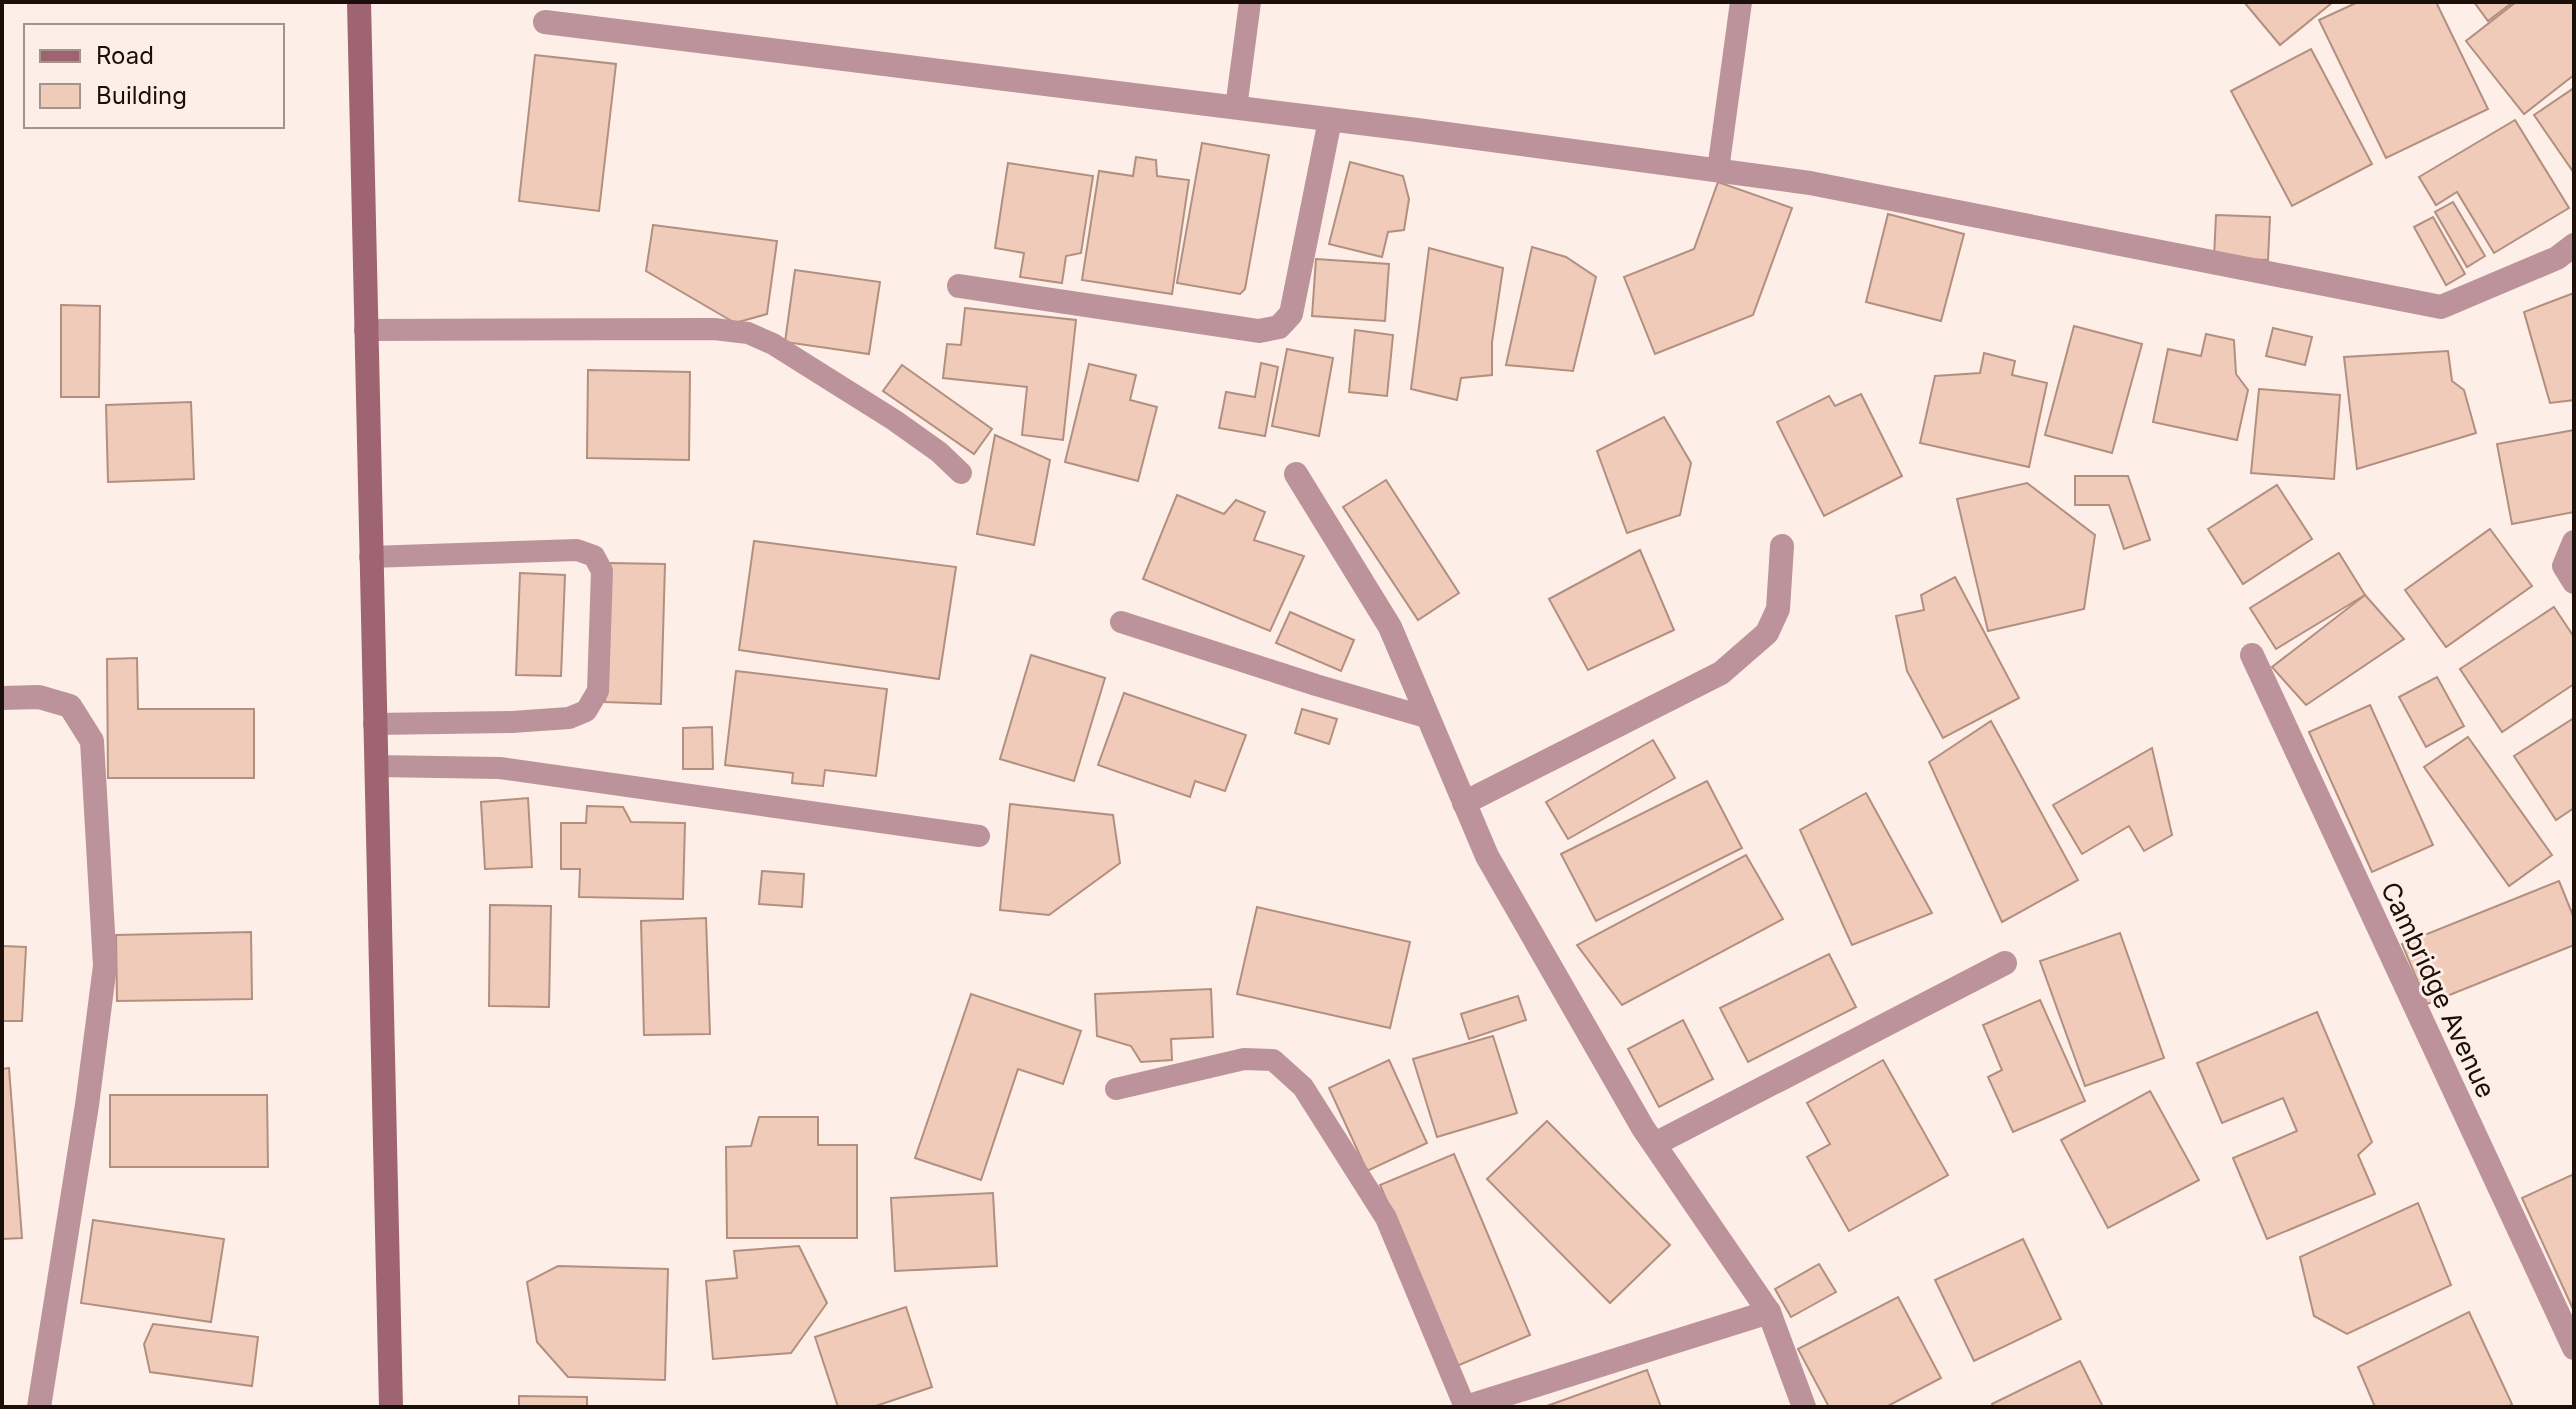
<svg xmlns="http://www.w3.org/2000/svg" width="2576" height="1409" viewBox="0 0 2576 1409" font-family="Inter,sans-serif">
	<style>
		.building { fill: #f0cbba; stroke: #b28f7f; stroke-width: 2 }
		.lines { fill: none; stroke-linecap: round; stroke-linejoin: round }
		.lane { stroke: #bc939b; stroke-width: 22 }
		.street { stroke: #bc939b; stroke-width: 24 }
		.secondary { stroke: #9f6471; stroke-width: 24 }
		.labels { text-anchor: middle; stroke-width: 6; stroke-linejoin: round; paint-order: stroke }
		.street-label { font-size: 26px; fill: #1b0f09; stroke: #fdeee7 }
	</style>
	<rect width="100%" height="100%" fill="#fdeee7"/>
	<!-- building -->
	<g class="building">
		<path d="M2244,2H2333L2280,45Z"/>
		<path d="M2358,2H2436L2488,109L2386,158L2319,20Z"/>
		<path d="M2474,2H2513L2488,21Z"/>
		<path d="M2516,2H2574V75L2524,114L2466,41Z"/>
		<path d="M2311,49L2372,164L2292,206L2231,91Z"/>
		<path d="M535,55L616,64L599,211L519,201Z"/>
		<path d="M2574,88V173L2534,115Z"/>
		<path d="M2515,120L2569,208L2494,253L2457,192L2436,205L2419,177Z"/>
		<path d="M1202,143L1269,155L1245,289L1240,294L1177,283Z"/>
		<path d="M1136,157L1156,160L1157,176L1189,180L1172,294L1082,280L1099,171L1133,176Z"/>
		<path d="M1350,162L1403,176L1409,199L1404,230L1388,232L1382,257L1329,244Z"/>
		<path d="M1008,163L1093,176L1081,253L1066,256L1062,283L1020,277L1024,253L995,248Z"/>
		<path d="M1718,182L1792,208L1753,315L1655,354L1624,277L1694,249Z"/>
		<path d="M2453,202L2485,256L2467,267L2435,212Z"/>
		<path d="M1888,214L1964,234L1941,321L1866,302Z"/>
		<path d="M2216,215L2270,217L2268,260L2214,258Z"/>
		<path d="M2433,217L2465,274L2446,285L2414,227Z"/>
		<path d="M653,225L777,241L767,314L735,323L646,271Z"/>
		<path d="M1532,247L1566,257L1596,277L1573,371L1506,365Z"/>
		<path d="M1429,248L1503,268L1492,342V375L1461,378L1457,400L1411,389Z"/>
		<path d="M1316,259L1389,264L1385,321L1312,316Z"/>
		<path d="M795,270L880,282L869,354L785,342Z"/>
		<path d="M2574,293V400L2550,403L2524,312Z"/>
		<path d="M61,305L100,306L99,397H61Z"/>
		<path d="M965,308L1076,320L1063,440L1022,435L1027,387L943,378L947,344L961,345Z"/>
		<path d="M2074,326L2142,344L2112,453L2045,435Z"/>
		<path d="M2273,328L2312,337L2305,365L2266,356Z"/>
		<path d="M1355,330L1393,335L1387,396L1349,392Z"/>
		<path d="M2206,334L2234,340L2236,374L2248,390L2237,440L2153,422L2168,349L2201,356Z"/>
		<path d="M1287,349L1333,358L1319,436L1272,426Z"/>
		<path d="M2448,351L2452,381L2464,390L2476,433L2357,469L2344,357Z"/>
		<path d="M1984,353L2015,361L2012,375L2047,383L2029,467L1920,443L1935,376L1980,373Z"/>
		<path d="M1261,363L1278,367L1265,436L1219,428L1226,392L1255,397Z"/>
		<path d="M1089,364L1136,375L1130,400L1157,407L1138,481L1065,462Z"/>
		<path d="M902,365L992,429L974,454L883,391Z"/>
		<path d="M588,370L690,372L689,460L587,458Z"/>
		<path d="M2259,389L2340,395L2334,479L2251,473Z"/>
		<path d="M1861,394L1902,476L1824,516L1777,422L1829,396L1835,406Z"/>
		<path d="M191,402L194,479L108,482L106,405Z"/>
		<path d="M1664,417L1691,463L1680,515L1627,533L1597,451Z"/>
		<path d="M2574,430V512L2512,524L2497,444Z"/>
		<path d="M995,435L1050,460L1034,545L977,534Z"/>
		<path d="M2075,476H2128L2150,540L2124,549L2109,505H2075Z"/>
		<path d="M1386,480L1459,593L1418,620L1343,507Z"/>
		<path d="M2027,483L2095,535L2084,609L1988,631L1957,499Z"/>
		<path d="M2277,485L2312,539L2243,584L2208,529Z"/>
		<path d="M1177,495L1224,514L1236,500L1265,512L1254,540L1304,556L1270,631L1143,579Z"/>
		<path d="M2490,529L2532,586L2446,647L2405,590Z"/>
		<path d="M754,541L956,567L939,679L739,650Z"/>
		<path d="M1640,550L1674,630L1588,670L1549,599Z"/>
		<path d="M2339,553L2365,595L2276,649L2250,608Z"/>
		<path d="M609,563L665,564L661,704L605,702Z"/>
		<path d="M520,573L565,575L561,676L516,675Z"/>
		<path d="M1955,577L2019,698L1943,738L1907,671L1896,616L1924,610L1921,595Z"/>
		<path d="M2365,595L2404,639L2306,705L2272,667Z"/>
		<path d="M2554,607L2574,637V684L2502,732L2460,669Z"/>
		<path d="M1290,612L1354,640L1341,671L1276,643Z"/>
		<path d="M1031,655L1105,678L1074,781L1000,759Z"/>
		<path d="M137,658L138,709H254V778H108L107,659Z"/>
		<path d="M736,671L887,689L876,776L825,770L823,786L792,783L793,773L725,765Z"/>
		<path d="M2437,677L2464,726L2426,747L2399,697Z"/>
		<path d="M1124,693L1246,735L1225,791L1195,781L1190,797L1098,765Z"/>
		<path d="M2370,705L2433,845L2372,872L2309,732Z"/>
		<path d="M1302,709L1337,719L1329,744L1295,733Z"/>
		<path d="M2574,718V808L2556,820L2514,756Z"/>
		<path d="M1991,721L2078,880L2002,922L1929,762Z"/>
		<path d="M712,727L713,769H683V728Z"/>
		<path d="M2468,737L2552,855L2509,886L2424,767Z"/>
		<path d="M1653,740L1675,778L1568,839L1546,802Z"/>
		<path d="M2152,748L2172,835L2144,851L2129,826L2082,854L2053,805Z"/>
		<path d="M1707,781L1742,848L1596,921L1561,854Z"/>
		<path d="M1866,793L1932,913L1852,945L1800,830Z"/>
		<path d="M528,798L532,867L485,869L481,802Z"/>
		<path d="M1010,804L1113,815L1120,863L1049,915L1000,910Z"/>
		<path d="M587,806L623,807L631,822L685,823L683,899L579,897L580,869H561V823H586Z"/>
		<path d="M1746,855L1783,919L1622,1005L1577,945Z"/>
		<path d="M762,871L804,874L802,907L759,904Z"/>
		<path d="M2559,881L2574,918V945L2427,1004L2402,944Z"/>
		<path d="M490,905L551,906L549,1007L489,1006Z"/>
		<path d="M1257,907L1410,942L1390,1028L1237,994Z"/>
		<path d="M706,918L710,1034L644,1035L641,921Z"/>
		<path d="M251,932L252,999L117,1001L116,935Z"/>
		<path d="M2120,933L2164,1058L2085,1086L2040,961Z"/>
		<path d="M2,946L26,947L22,1021H2Z"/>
		<path d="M1829,954L1856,1007L1748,1062L1720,1008Z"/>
		<path d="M1211,989L1213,1037L1171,1039L1172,1060L1141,1062L1131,1046L1097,1036L1095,994Z"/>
		<path d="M971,994L1081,1031L1063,1084L1018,1069L981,1180L915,1158Z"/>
		<path d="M1518,996L1526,1020L1469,1039L1461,1014Z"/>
		<path d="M2040,1000L2085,1101L2013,1132L1988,1077L2002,1070L1983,1025Z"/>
		<path d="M2317,1012L2372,1142L2358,1155L2375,1194L2267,1239L2233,1158L2297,1131L2283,1098L2222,1123L2197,1063Z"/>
		<path d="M1683,1020L1713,1079L1659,1107L1628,1049Z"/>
		<path d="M1493,1036L1517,1113L1437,1137L1413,1059Z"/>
		<path d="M1389,1060L1427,1143L1367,1171L1329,1088Z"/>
		<path d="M1883,1060L1948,1175L1849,1231L1807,1157L1830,1144L1807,1103Z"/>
		<path d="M9,1068L22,1238L2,1239V1069Z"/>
		<path d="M2150,1091L2199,1180L2108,1228L2061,1140Z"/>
		<path d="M110,1095H267L268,1167H110Z"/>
		<path d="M759,1117H818V1145H857V1238H727L726,1147L751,1146Z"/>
		<path d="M1547,1121L1670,1245L1610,1303L1487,1179Z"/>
		<path d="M1454,1154L1530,1335L1457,1366L1380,1185Z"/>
		<path d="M2574,1174V1311L2522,1198Z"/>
		<path d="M993,1193L997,1266L895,1271L891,1198Z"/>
		<path d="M2418,1203L2451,1285L2347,1334L2314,1316L2300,1257Z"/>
		<path d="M93,1220L224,1239L211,1322L81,1303Z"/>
		<path d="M2023,1239L2061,1319L1974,1361L1935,1280Z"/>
		<path d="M799,1246L827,1303L791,1353L713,1359L706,1281L737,1278L734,1251Z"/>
		<path d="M1819,1264L1836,1292L1791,1317L1775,1289Z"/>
		<path d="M558,1266L668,1269L665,1380L568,1377L537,1342L527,1282Z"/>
		<path d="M1898,1297L1941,1378L1886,1407H1829L1798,1349Z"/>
		<path d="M906,1307L932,1387L873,1407H838L815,1337Z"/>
		<path d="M2469,1312L2512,1404L2507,1407H2375L2358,1367Z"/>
		<path d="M153,1324L258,1337L252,1386L150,1372L144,1344Z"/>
		<path d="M2080,1361L2103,1407H1994L1992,1404Z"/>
		<path d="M1647,1370L1661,1407H1544Z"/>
		<path d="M519,1396L587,1397V1407H519Z"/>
	</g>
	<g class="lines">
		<!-- lane -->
		<g class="lane">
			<path d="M1236,108L1250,2"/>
			<path d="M1718,170L1741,2"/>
			<path d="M365,330L714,329L748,333L773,344L894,420L939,452L961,473"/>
			<path d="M370,557L577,550L594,556L602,571L598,691L586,711L569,718L512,722L374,724"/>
			<path d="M1121,622L1316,685L1429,718"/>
			<path d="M376,766L500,768L979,836"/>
			<path d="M1116,1089L1244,1059L1273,1060L1303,1087L1386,1218L1465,1407"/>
		</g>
		<!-- street -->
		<g class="street">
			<path d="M545,22L1417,130L1810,183L2441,307L2557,258L2574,245"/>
			<path d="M959,286L1259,331L1279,327L1291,314L1330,120"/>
			<path d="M1296,474L1390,627L1487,856L1643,1128L1769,1312L1804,1407"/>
			<path d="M2574,542L2564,566L2574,582"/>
			<path d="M2252,655L2574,1348"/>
			<path d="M2,698L39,697L70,706L92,741L105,966L87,1105L39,1407"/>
			<path d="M1464,803L1721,673L1767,633L1778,609L1782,546"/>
			<path d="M1655,1144L2005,963"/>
			<path d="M1466,1407L1769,1312"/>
		</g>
		<!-- secondary -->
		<path class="secondary" d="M359,2L391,1407"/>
	</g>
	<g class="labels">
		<!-- street labels -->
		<g class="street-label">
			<text transform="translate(2438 990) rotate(65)" y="9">Cambridge Avenue</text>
		</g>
	</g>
	<!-- border -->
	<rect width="2576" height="1409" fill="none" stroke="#1b0f09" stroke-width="8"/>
	<!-- legend -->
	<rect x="24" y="24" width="260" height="104" fill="#fdeee7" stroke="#a3958e" stroke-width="2"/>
	<rect x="40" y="50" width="40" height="12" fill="#9f6471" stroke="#a3958e" stroke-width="2"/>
	<text x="96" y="64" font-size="24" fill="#1b0f09">Road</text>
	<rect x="40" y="84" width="40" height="24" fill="#f0cbba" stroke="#a3958e" stroke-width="2"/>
	<text x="96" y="104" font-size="24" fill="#1b0f09">Building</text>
</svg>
